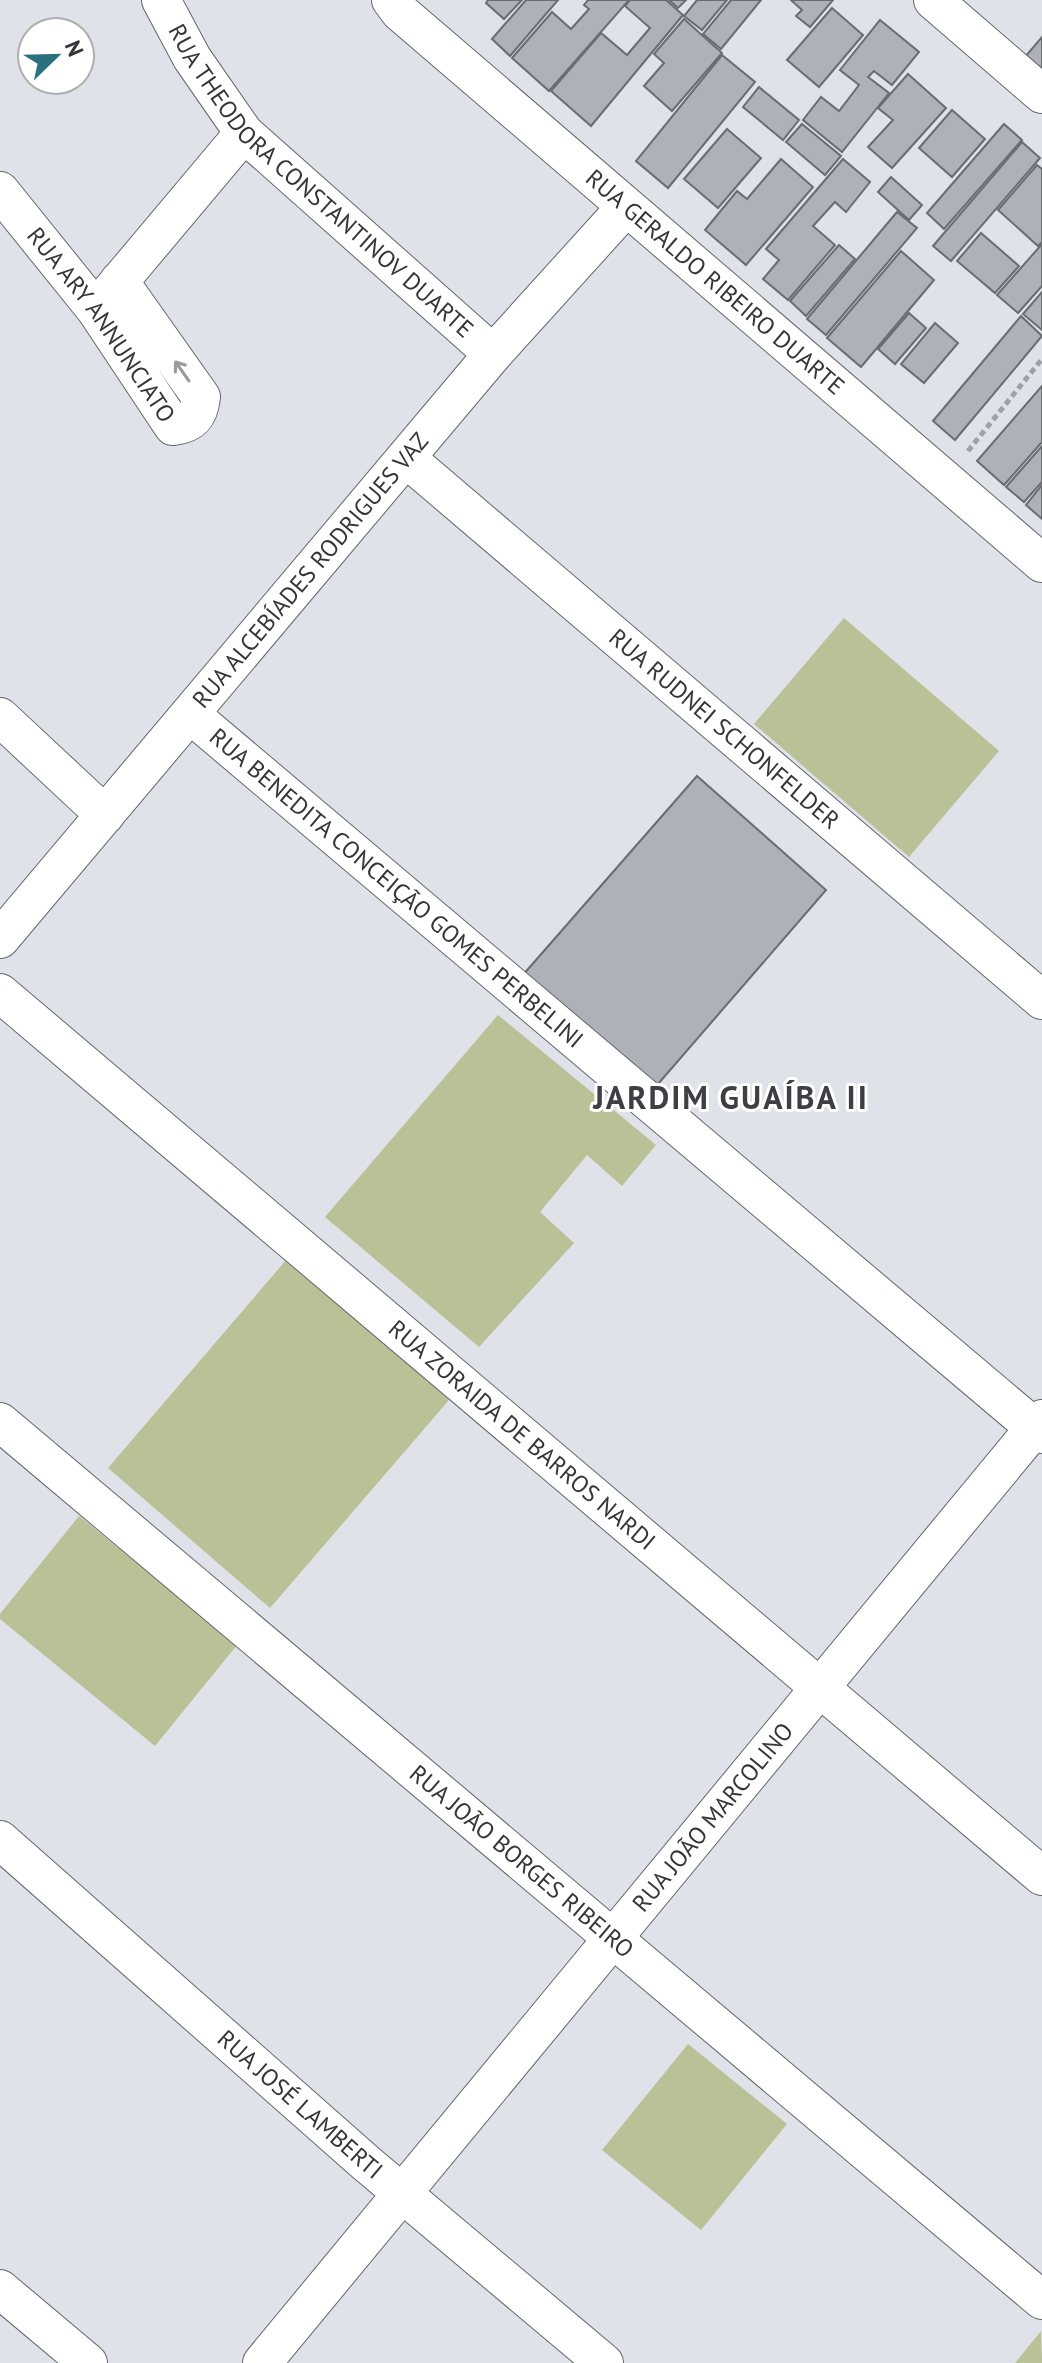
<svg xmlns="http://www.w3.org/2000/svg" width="1042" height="2363" viewBox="0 0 1042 2363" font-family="'PT Sans',sans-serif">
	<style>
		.green { fill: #b9c196 }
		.building { fill: #aeb1b7; stroke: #6a6c72; stroke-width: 2 }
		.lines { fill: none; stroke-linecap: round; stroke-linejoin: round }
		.minor-casing { stroke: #64666c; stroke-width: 40 }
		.path { stroke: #9ea0a5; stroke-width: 5; stroke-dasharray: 6 4; stroke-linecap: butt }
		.minor { stroke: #fff; stroke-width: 38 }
		.oneway { stroke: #9a9a9c }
		.labels { text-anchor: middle; stroke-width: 6; stroke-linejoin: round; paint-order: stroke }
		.street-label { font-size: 24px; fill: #353639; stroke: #fff }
		.district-label { font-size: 32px; font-weight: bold; letter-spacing: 2px; fill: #3d3f44; stroke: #fff }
	</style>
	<rect width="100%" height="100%" fill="#dfe2e8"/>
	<!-- green -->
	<g class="green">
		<path d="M844,618L999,751L909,857L754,724Z"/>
		<path d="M498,1015L656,1145L622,1186L587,1155L540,1212L574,1243L479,1347L325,1217Z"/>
		<path d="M287,1259L449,1400L270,1608L108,1468Z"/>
		<path d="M79,1516L237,1645L155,1746L0,1619V1614Z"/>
		<path d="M688,2044L787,2124L701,2230L602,2150Z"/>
		<path d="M1041,2331L1042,2363H1015Z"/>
	</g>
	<!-- building -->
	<g class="building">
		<path d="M488,0H522L504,19L486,3Z"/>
		<path d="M526,0H558L510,56L492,39Z"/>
		<path d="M588,0H629L549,91L512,58L552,12L571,29L589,9L584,5Z"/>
		<path d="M630,0H666L683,15L591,126L551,91L601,33L627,55L650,28L625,6Z"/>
		<path d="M669,0H686L678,8Z"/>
		<path d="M697,0H727L702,30L684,16Z"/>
		<path d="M731,0H761L721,49L703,34Z"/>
		<path d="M791,0H833L810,27L796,16L802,10Z"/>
		<path d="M832,8L863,35L819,87L787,60Z"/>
		<path d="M684,19L722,53L672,111L644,86L664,63L654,54Z"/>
		<path d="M880,20L919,52L892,85L874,71L868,77L889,93L842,152L803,120L821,97L839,111L859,85L840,70Z"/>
		<path d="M1042,37V72L1025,57Z"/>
		<path d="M722,55L755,82L668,188L636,161Z"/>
		<path d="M908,74L946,108L892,168L868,147L893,120L878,108Z"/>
		<path d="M759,87L799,120L783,140L743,107Z"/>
		<path d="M952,110L985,139L952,177L919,148Z"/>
		<path d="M802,124L841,156L825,175L786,142Z"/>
		<path d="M1004,124L1022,140L944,229L927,213Z"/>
		<path d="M727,129L761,158L718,208L684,179Z"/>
		<path d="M1022,142L1040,158L951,261L933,246Z"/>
		<path d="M781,159L813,187L746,265L705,230L737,191L747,199Z"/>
		<path d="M843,159L870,182L846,212L835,202L813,226L835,245L788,300L763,279L779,260L766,249Z"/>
		<path d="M1037,165L1042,169V242L1038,246L998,210Z"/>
		<path d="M891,177L922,205L909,220L878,192Z"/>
		<path d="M897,212L917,228L826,335L807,319Z"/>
		<path d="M981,233L1019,266L995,293L957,261Z"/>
		<path d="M1042,244V286L1018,313L997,295Z"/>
		<path d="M839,245L855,259L806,316L790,301Z"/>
		<path d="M901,251L934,280L861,367L827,338Z"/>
		<path d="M1042,292V330L1023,314Z"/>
		<path d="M909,313L926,328L895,364L878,349Z"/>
		<path d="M1021,316L1042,336L955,440L933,421Z"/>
		<path d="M935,323L958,343L924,383L901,364Z"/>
		<path d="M1042,386V442L1004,485L977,461Z"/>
		<path d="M1042,446V482L1024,502L1006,487Z"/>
		<path d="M1042,485V519L1026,505Z"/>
		<path d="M697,776L826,890L652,1091L522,976Z"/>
	</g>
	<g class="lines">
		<!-- minor casing -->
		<g class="minor-casing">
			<g id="minor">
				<path id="s1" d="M161,0L192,58L244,133L493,354"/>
				<path id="s2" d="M391,0L400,12L1042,563"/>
				<path d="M933,0L1042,94"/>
				<path id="s3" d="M0,191L96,310L173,426C192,424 199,416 201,397L119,281"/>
				<path d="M102,302L244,133"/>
				<path id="s4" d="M406,458L1042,1000"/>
				<path id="s5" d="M190,714L1042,1434"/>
				<path d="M0,717L105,815"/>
				<path id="s6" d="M0,939L493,354L626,207"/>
				<path id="s7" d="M0,993L1042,1876"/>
				<path id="s8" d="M0,1422L1042,2300"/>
				<path id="s9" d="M0,1840L366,2163L604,2363"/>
				<path d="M0,2289L88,2363"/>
				<path id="s10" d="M262,2363L1042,1419"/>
			</g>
		</g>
		<!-- path -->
		<path class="path" d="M968,451L1042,359"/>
		<!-- minor -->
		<use href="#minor" class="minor"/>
	</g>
	<!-- one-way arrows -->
	<defs><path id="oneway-shaft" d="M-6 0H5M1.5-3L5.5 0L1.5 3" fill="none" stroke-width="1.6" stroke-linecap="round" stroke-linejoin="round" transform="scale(2)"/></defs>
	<use class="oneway" href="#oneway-shaft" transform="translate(182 371) rotate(-125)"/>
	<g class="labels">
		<!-- street labels -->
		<g class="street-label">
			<text dy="8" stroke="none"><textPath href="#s1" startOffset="244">RUA THEODORA CONSTANTINOV DUARTE</textPath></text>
			<text dy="8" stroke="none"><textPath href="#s2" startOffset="430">RUA GERALDO RIBEIRO DUARTE</textPath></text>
			<text dy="8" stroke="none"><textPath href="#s3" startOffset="168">RUA ARY ANNUNCIATO</textPath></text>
			<text dy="8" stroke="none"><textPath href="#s6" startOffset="482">RUA ALCEBÍADES RODRIGUES VAZ</textPath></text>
			<text dy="8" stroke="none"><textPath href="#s4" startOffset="418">RUA RUDNEI SCHONFELDER</textPath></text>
			<text dy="8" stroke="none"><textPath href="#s5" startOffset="270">RUA BENEDITA CONCEIÇÃO GOMES PERBELINI</textPath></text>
			<text dy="8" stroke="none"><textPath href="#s7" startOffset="684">RUA ZORAIDA DE BARROS NARDI</textPath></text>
			<text dy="8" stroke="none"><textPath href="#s10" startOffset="708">RUA JOÃO MARCOLINO</textPath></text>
			<text dy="8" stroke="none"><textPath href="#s8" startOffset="682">RUA JOÃO BORGES RIBEIRO</textPath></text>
			<text dy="8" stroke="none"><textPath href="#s9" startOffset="400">RUA JOSÉ LAMBERTI</textPath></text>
		</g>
		<!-- district labels -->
		<g class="district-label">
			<text x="731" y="1109">JARDIM GUAÍBA II</text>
		</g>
	</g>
	<!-- north arrow -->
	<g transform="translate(56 56) rotate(67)"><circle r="38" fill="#ffffff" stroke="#aeafb0" stroke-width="2"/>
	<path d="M0-6L14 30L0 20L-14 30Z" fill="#2c7080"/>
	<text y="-12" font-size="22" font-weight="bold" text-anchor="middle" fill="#353639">N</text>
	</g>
</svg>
